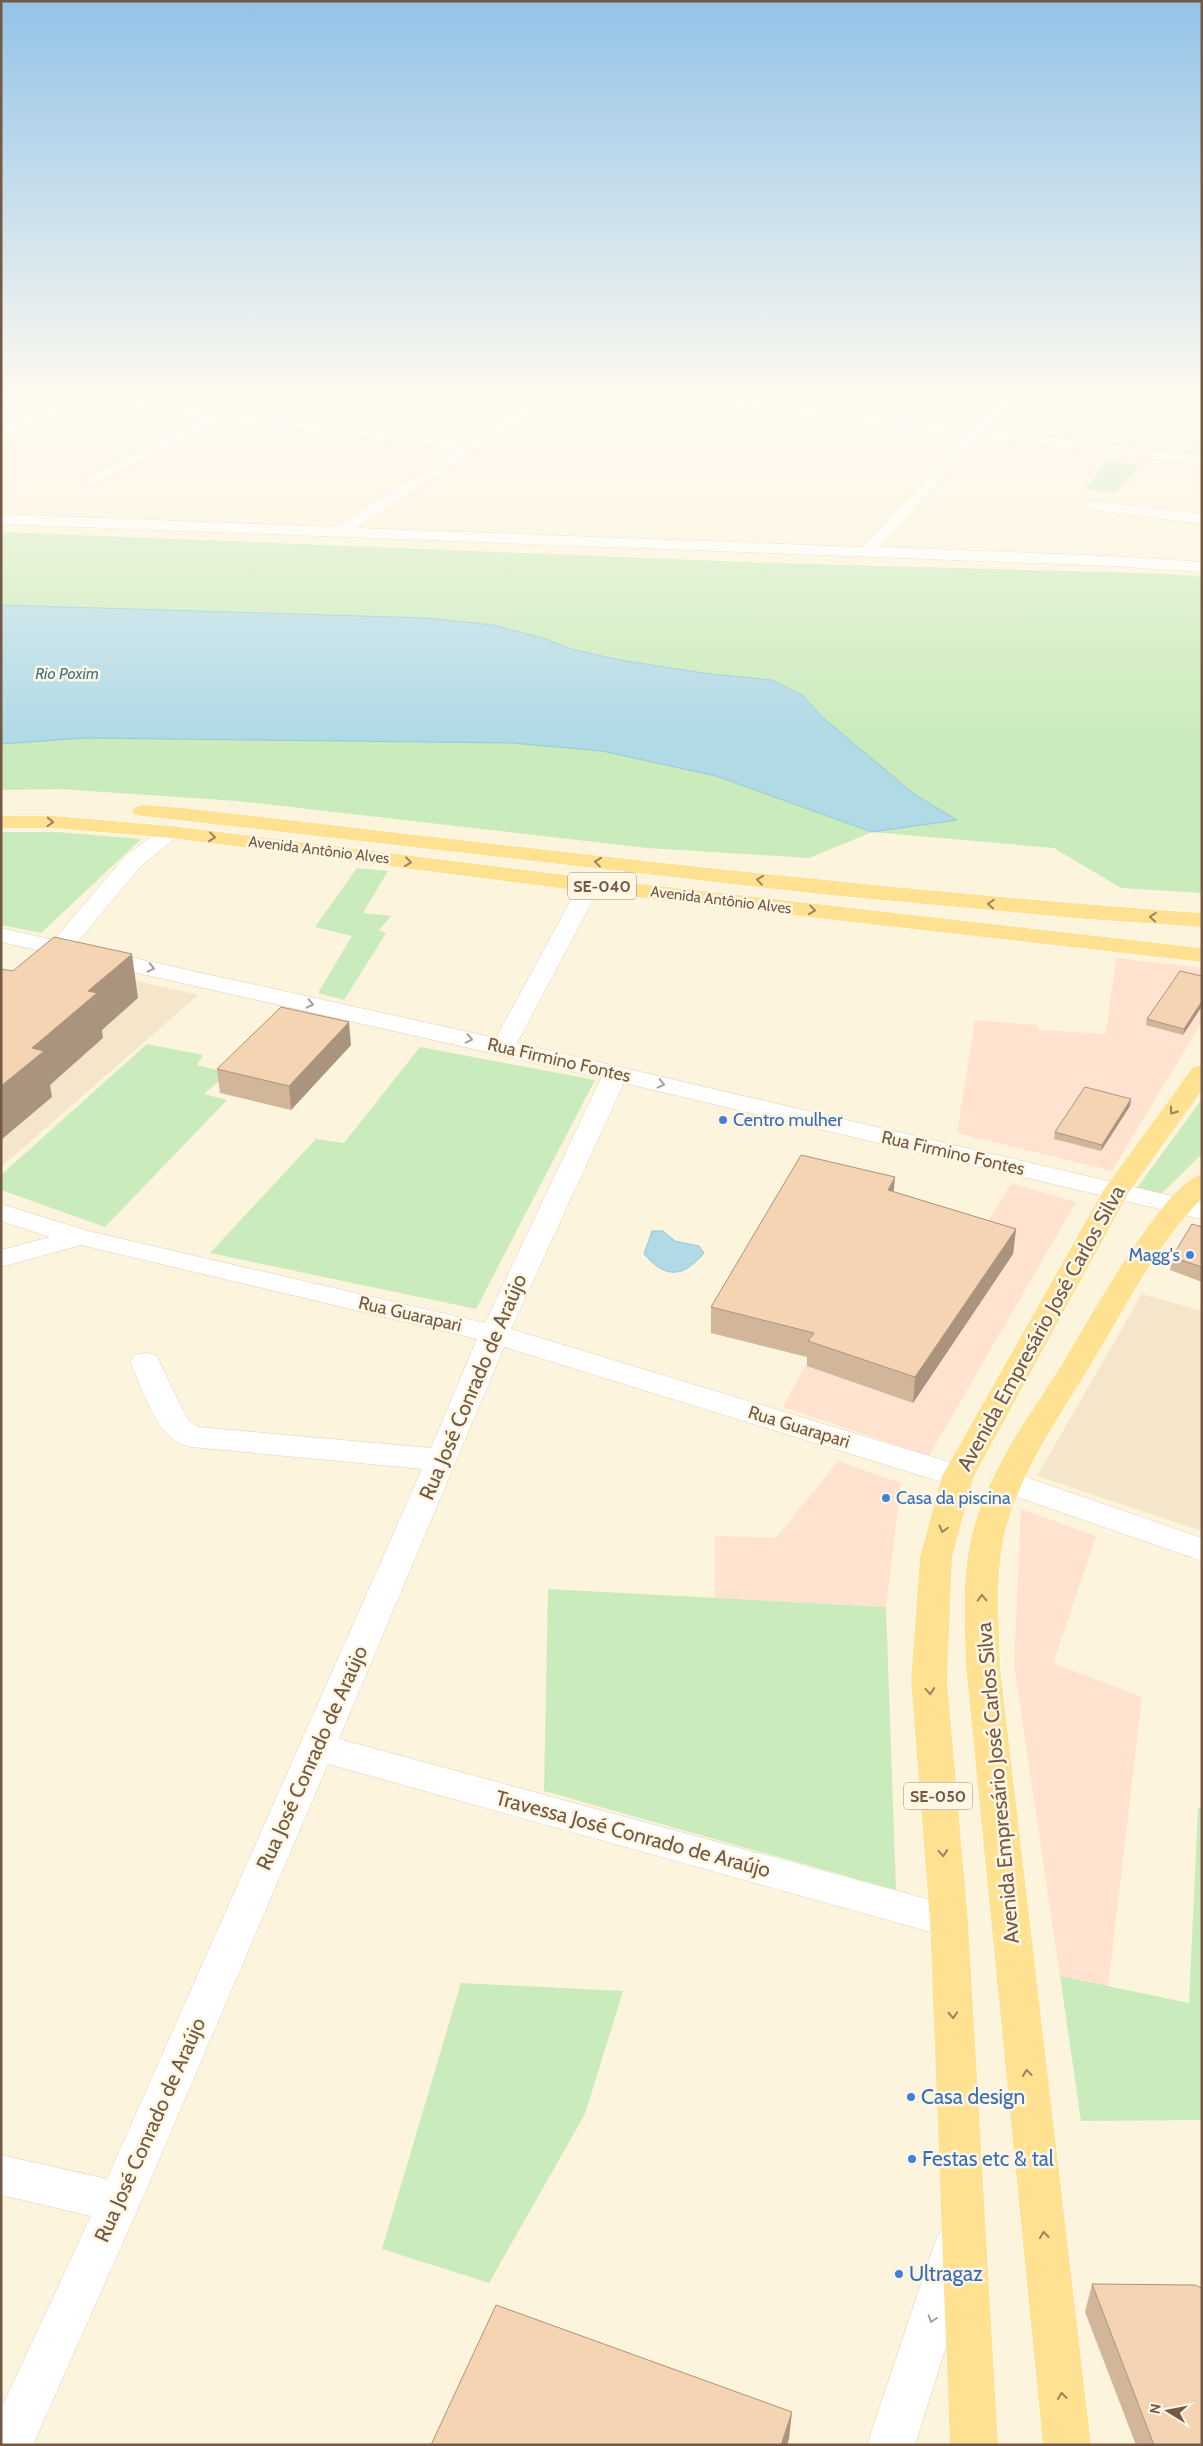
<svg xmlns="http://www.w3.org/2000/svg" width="1203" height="2446" viewBox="0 0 1203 2446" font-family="Cabin,sans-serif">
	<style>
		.residential { fill: #f5e6cb }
		.commercial { fill: #ffe2d0 }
		.green { fill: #caebbc }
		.water { fill: #b1dae7; stroke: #97c8d9 }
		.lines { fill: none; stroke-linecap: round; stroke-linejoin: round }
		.minor-casing { stroke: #e1d0b9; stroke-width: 1 }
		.major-casing { stroke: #fff; stroke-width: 1 }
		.minor { fill: #fff; fill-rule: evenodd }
		.major { fill: #ffe192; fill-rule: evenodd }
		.wall { fill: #d2b69a }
		.shaded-wall { fill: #ab947d }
		.building { fill: #f4d4b3; stroke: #ab947d }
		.oneway { stroke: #9e825c }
		.oneway2 { stroke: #ac9c8f }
		.shop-dot { fill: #3f7fe0; stroke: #fff7e4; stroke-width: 2 }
		.labels { text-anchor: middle; stroke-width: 5; stroke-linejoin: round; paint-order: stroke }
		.far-street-label { font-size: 15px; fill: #745a45; stroke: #fff7e4 }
		.far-water-label { font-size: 16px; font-style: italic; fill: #3d7489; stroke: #fff7e4 }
		.shield { fill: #fff7e4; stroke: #9e8975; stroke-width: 1 }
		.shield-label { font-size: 16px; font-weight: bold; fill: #745a45 }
		.street-label { font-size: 18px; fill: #745a45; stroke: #fff7e4 }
		.shop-label { font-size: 18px; fill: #366cbe; stroke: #fff7e4; text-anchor: start }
		.near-street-label { font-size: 21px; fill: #745a45; stroke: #fff7e4 }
		.near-shop-label { font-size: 21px; fill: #366cbe; stroke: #fff7e4; text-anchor: start }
	</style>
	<rect width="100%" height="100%" fill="#fdf4dd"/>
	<!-- residential -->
	<g class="residential">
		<path d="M48,960L198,995L1,1167V996Z"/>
		<path d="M1142,1294L1202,1311V1531L1037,1476Z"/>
	</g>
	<!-- commercial -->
	<g class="commercial">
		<path d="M1116,958L1202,968V1022L1112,1171L957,1133L975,1020L1036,1025L1040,1030L1106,1034Z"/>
		<path d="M1011,1183L1076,1202L929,1456L783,1407L885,1216L982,1232Z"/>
		<path d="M838,1461L901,1483L886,1607L715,1598V1536L776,1538Z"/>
		<path d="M1021,1509L1096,1536L1053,1663L1142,1697L1108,1987L1060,1976L1014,1664Z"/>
	</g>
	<!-- green -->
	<g class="green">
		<path d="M1121,394H1152L1133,416L1104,412Z"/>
		<path d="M1108,461L1139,465L1116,493L1085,489Z"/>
		<path d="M1,532L768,563L1172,574L1202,577V893L1121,888L1054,848L872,832L809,858L647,848L238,801L59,789L1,790V744L84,738L512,743L602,751L716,776L872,832L956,820L914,794L822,717L802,695L772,680L710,674L620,660L571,649L543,638L493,625L425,618L1,605Z"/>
		<path d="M1,832H57L141,839L41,933L1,925Z"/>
		<path d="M357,868L388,871L363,913L391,916L379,930L386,933L344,1000L318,993L352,936L315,927Z"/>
		<path d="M147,1044L203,1055L197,1065L228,1073L204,1094L227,1100L105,1227L1,1190V1175Z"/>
		<path d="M420,1047L595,1080L476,1309L210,1253L316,1139L344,1143Z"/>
		<path d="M1202,1099V1154L1161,1194L1137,1188Z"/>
		<path d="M548,1589L886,1607L896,1890L544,1791Z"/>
		<path d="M1198,1808H1202V2120L1081,2121L1060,1976L1189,2003Z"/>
		<path d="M461,1983L623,1991L585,2114L489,2283L382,2249Z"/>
	</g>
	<!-- water -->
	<g class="water">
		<path d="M1,605L425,618L493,625L543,638L571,649L620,660L710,674L772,680L802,695L822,717L914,794L957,820L872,832L716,776L602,751L512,743L84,738L1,744Z"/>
		<path d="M652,1231H663L675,1241L699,1246L704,1253C683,1278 666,1279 644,1254Z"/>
	</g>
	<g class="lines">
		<!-- minor casing -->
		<g class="minor-casing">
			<g id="minor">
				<path d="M81,394H99L216,412L469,442L546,394H562L356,528L863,547L966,436L660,398L653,394H692L973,428L1006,394H1020L988,430L1202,456V465L980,438L880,547L1112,556L1202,562V572L1112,566L1,524V514L335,527L457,450L218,421L91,486L83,481L86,478L201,418L87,401L1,437V428Z"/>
				<path d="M1094,501L1202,514V524L1088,509L1086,506L1088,503Z"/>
				<path d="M171,826L178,828L182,832L178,836L142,865L75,945L496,1038L579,885L582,880L590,878L598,880L601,885L517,1043L1202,1203V1219L624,1083L511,1329L969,1468L974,1476L969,1484L958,1487L504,1347L339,1739L949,1905L963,1910L968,1921L963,1932L949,1937L328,1764L141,2202L33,2445H1V2409L91,2216L1,2195V2155L107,2179L422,1469L192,1447C184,1445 174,1442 168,1435C150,1416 141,1385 130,1362L134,1355L145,1353L156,1355L185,1414L190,1422L199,1427L431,1448L477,1339L81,1245L1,1267V1250L50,1237L1,1221V1204L88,1231L485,1323L601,1078L1,942V928L54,940L126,855L164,828Z"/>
				<path d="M1005,1470L1202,1538V1561L994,1489L989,1481L994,1473Z"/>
				<path d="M955,2227L971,2233L977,2248L915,2445H867L933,2248L939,2233Z"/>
			</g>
		</g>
		<!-- major casing -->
		<g class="major-casing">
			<g id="major">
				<path d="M142,805L184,808C523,847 861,889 1202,913V927L1074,918L819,894L135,815L132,811L135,807Z"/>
				<path d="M1,816H53L171,826L590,878L1202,948V962L590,892L171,838L53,828H1Z"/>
				<path d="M1202,1065V1090L1129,1192L974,1476L952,1557L947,1680L968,1921L998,2445H950L930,1921L911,1680L920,1557L942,1476L1103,1191L1193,1067Z"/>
				<path d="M1202,1174V1198C1156,1245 1127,1305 1093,1361C1061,1415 1023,1466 1006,1528C994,1573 999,1621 1000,1667L1091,2445H1043L966,1667C965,1620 961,1573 974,1527C980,1505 989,1485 1000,1464C1018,1428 1043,1396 1064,1361C1087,1323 1163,1184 1202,1174Z"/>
			</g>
		</g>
		<!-- minor -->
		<use href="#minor" class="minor"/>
		<!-- major -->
		<use href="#major" class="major"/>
	</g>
	<!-- wall -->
	<g class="wall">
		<path d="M1202,976V1006L1183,1035L1146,1025L1147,1019Z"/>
		<path d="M351,1045L291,1110L220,1093L217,1069Z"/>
		<path d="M1131,1099L1130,1106L1101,1151L1054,1139L1055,1132Z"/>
		<path d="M894,1192L1016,1229L1013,1254L913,1403L807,1366V1357L711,1333V1307Z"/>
		<path d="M1202,1227V1282L1170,1270L1172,1257Z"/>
		<path d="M1092,2284L1202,2445H1136L1085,2312Z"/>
	</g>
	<!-- shaded-wall -->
	<g class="shaded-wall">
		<path d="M132,954L138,998L102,1030L103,1038L50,1085L52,1097L1,1140V1086L32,1048L88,991Z"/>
		<path d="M1202,1001V1006L1183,1035L1184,1029Z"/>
		<path d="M349,1022L351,1045L291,1110L289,1086Z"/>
		<path d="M1131,1099L1130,1106L1101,1151L1102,1145Z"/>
		<path d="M895,1177L893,1201L888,1190Z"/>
		<path d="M1016,1229L1013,1254L913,1403L915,1377Z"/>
		<path d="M792,2412L789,2439L787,2445H781Z"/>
	</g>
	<!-- building -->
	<g class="building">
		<path d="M54,937L132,954L88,991L97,993L32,1048L44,1051L1,1086V969L13,971Z"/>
		<path d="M1180,971L1202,976V1001L1184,1029L1147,1019Z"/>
		<path d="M281,1007L349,1022L289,1086L217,1069Z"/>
		<path d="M1085,1087L1131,1099L1102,1145L1055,1132Z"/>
		<path d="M801,1155L895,1177L888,1190L1016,1229L915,1377L808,1341L814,1333L711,1307Z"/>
		<path d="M1192,1224L1202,1227V1267L1172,1257Z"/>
		<path d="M1092,2284L1195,2285L1202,2288V2445H1154Z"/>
		<path d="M496,2305L792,2412L781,2445H431Z"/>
	</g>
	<!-- one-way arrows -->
	<defs><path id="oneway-chevron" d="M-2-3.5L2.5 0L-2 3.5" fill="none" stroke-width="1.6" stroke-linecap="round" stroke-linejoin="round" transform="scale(1.25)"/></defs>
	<g class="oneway">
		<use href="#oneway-chevron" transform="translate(50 822) rotate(2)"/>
		<use href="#oneway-chevron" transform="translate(212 837) rotate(7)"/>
		<use href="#oneway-chevron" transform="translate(408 862) rotate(7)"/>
		<use href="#oneway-chevron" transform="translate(598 862) rotate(-173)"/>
		<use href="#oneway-chevron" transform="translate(760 880) rotate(-173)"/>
		<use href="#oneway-chevron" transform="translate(991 904) rotate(-175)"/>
		<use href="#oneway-chevron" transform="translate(812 910) rotate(7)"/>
		<use href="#oneway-chevron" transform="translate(1153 917) rotate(-176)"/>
		<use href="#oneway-chevron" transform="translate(1173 1111) rotate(126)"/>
		<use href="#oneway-chevron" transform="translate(943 1529) rotate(105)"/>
		<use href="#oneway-chevron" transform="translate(982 1598) rotate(-91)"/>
		<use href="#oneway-chevron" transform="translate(930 1691) rotate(85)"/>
		<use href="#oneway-chevron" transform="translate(943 1853) rotate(85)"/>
		<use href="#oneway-chevron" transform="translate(953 2015) rotate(87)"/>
		<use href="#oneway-chevron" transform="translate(1027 2073) rotate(-96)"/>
		<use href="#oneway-chevron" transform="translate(1044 2235) rotate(-96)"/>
		<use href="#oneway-chevron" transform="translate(1062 2396) rotate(-96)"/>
	</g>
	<g class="oneway2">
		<use href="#oneway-chevron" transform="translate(151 968) rotate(13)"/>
		<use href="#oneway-chevron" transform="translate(310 1004) rotate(13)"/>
		<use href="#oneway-chevron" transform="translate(469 1039) rotate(13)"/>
		<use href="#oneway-chevron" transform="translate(661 1084) rotate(13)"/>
		<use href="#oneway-chevron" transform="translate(932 2319) rotate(108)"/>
	</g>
	<!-- sky -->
	<linearGradient id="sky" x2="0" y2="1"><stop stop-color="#92c3e8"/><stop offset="0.54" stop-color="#fefaf0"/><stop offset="1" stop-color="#fefaf0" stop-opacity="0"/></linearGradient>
	<rect width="1203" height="736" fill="url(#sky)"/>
	<!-- markers -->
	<g class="shop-dot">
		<circle cx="723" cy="1120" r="5"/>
		<circle cx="1190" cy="1255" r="5"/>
		<circle cx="886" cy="1498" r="5"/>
		<circle cx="911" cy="2097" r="5"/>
		<circle cx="912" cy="2159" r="5"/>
		<circle cx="899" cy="2274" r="5"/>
	</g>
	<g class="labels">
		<!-- far-street labels -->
		<g class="far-street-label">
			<text transform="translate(319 850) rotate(7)" y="5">Avenida Antônio Alves</text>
			<text transform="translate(721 900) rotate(7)" y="5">Avenida Antônio Alves</text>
		</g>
		<!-- far-water labels -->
		<g class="far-water-label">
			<text x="67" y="679">Rio Poxim</text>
		</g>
		<!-- shield labels -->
		<g class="shield">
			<rect x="568" y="872.5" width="68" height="27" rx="4"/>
			<rect x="904" y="1782.5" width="68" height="27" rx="4"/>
		</g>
		<g class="shield-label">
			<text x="602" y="892">SE-040</text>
			<text x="938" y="1802">SE-050</text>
		</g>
		<!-- street labels -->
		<g class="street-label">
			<text transform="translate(559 1060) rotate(13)" y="6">Rua Firmino Fontes</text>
			<text transform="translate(953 1153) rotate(13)" y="6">Rua Firmino Fontes</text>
			<text transform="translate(410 1314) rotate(13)" y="6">Rua Guarapari</text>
			<text transform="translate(799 1427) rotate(17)" y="6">Rua Guarapari</text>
		</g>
		<!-- shop labels -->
		<g class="shop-label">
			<text x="733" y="1126">Centro mulher</text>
			<text x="1180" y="1261" text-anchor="end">Magg's</text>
			<text x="896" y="1504">Casa da piscina</text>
		</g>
		<!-- near-street labels -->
		<g class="near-street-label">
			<text transform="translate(1041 1328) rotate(-61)" y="7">Avenida Empresário José Carlos Silva</text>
			<text transform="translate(473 1387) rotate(-67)" y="7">Rua José Conrado de Araújo</text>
			<text transform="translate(312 1758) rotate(-66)" y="7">Rua José Conrado de Araújo</text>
			<text transform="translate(998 1783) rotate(-95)" y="7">Avenida Empresário José Carlos Silva</text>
			<text transform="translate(633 1834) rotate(15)" y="7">Travessa José Conrado de Araújo</text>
			<text transform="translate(150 2130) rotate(-66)" y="7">Rua José Conrado de Araújo</text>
		</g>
		<!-- near-shop labels -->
		<g class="near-shop-label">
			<text x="921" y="2104">Casa design</text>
			<text x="922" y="2166">Festas etc &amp; tal</text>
			<text x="909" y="2281">Ultragaz</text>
		</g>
	</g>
	<!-- border -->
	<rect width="1203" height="2446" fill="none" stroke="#745a45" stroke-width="5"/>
	<!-- north arrow -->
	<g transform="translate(1168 2411) rotate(280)" stroke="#fff7e4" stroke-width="4" paint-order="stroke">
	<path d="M0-4L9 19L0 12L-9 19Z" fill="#745a45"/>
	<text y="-8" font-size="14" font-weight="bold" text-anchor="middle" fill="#745a45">N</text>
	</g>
</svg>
